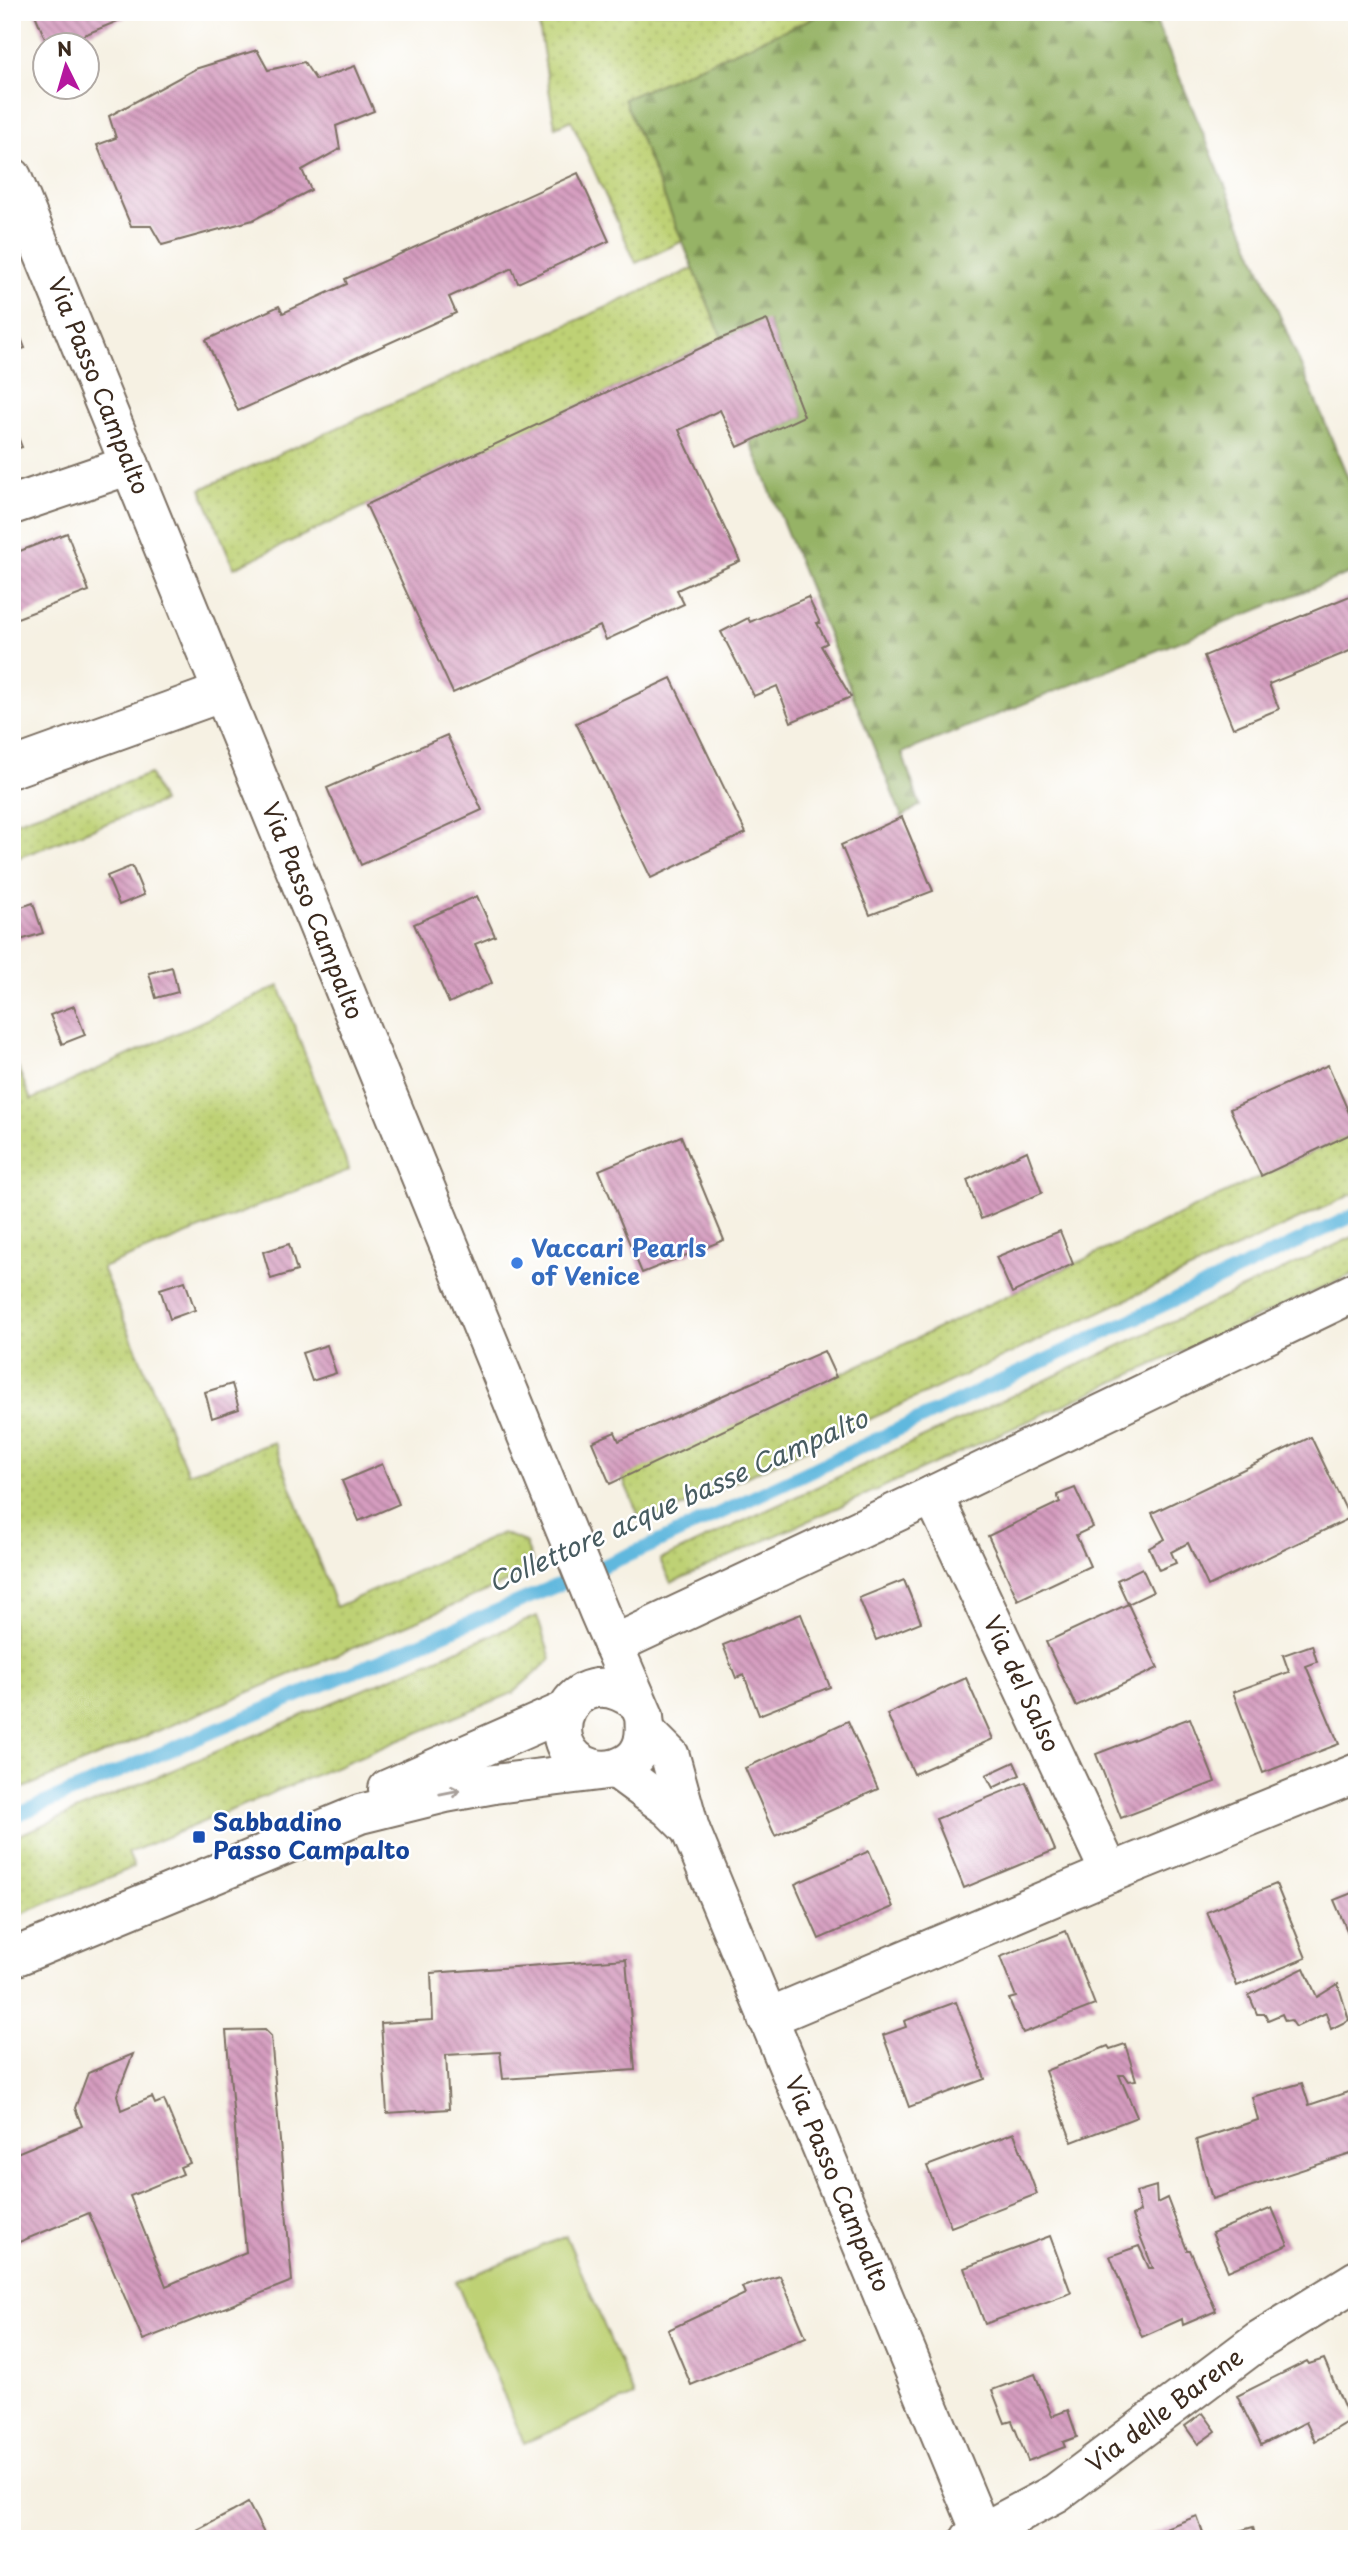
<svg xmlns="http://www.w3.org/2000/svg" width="1369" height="2551" viewBox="0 0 1369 2551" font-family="'Playpen Sans',sans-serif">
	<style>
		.grass { fill: url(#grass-dots); stroke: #7c7e49; stroke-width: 2 }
		.forest { fill: url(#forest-firs); stroke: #686e42; stroke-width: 2 }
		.garden { fill: #bed174; stroke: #7c7e49; stroke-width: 2 }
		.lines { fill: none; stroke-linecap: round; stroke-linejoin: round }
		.stream { stroke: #61b8de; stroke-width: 14 }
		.building { fill: url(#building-back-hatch) }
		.street-casing { stroke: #7c7063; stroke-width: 42 }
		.street { stroke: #fff; stroke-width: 38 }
		.oneway { stroke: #a79f9a }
		.shop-dot { fill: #3f7fe0; stroke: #fff; stroke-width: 2.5 }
		.transit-dot { fill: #1a4fb4; stroke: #fff; stroke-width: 2.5 }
		.labels { text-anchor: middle; stroke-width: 5; stroke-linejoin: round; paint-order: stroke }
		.street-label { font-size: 24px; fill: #3b2a1e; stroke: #fff }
		.shop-label { font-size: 24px; font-weight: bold; fill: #366cbe; stroke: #fff; text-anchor: start }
		.transit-label { font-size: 24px; font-weight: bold; fill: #164399; stroke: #fff; text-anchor: start }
		.water-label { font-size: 26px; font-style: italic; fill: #485c61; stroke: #fff }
	</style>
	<defs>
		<pattern id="grass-dots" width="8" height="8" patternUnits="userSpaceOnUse" patternTransform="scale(1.75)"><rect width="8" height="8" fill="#bed174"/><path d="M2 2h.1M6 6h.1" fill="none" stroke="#a4b464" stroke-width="1.8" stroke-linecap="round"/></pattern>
		<pattern id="forest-firs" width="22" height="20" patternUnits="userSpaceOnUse" patternTransform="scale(1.75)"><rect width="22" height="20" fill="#96b366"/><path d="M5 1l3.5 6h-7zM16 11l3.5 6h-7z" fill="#7c9253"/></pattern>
		<pattern id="building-back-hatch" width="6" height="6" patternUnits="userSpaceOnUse" patternTransform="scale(1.75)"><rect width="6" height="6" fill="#d59cbf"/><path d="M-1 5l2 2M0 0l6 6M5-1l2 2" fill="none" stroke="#ae7f9b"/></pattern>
	</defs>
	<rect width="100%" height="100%" fill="#fff"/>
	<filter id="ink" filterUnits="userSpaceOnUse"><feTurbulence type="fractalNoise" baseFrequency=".0143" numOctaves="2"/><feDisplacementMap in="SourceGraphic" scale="14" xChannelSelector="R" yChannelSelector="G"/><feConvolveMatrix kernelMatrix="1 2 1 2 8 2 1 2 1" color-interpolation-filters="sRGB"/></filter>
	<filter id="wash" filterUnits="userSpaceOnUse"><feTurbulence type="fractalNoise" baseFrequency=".00686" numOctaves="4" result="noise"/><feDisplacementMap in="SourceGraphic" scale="28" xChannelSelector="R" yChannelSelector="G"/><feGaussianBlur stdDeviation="1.57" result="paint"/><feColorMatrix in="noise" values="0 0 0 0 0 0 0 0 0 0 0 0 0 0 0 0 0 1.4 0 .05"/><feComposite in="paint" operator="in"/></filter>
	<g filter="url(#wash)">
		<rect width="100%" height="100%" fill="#f6f1e3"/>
		<!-- grass -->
		<g class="grass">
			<path d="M537,12H827L625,99L683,241L636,263L571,120L555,127Z"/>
			<path d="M694,268L722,338L234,568L201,489Z"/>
			<path d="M150,774L162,802L12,860V823Z"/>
			<path d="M279,986L349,1170L102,1268L188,1473L274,1442L336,1607L502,1533L525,1542L536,1570L12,1793V1053L31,1100Z"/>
			<path d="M1357,1131V1192L643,1525L622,1477Z"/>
			<path d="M1357,1235V1272L671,1583L660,1560Z"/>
			<path d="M537,1616L551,1659L513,1693L128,1853L134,1867L12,1918V1838Z"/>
		</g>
		<!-- forest -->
		<path class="forest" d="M827,12H1164L1154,17L1357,499V570L902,753L920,805L902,817L750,441L804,416L768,321L722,338L624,99Z"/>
		<!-- garden -->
		<path class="garden" d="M566,2236L634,2396L524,2443L456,2282Z"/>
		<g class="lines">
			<!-- stream -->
			<path class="stream" d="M12,1817L652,1545L1357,1214"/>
		</g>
		<g id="blocks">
			<!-- building -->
			<g class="building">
				<path d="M34,12H122L125,18L58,46H48Z"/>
				<path d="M257,50L268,70L304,62L316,80L355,66L374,111L336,126L340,149L302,170L311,190L253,220L162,245L151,226H131L97,145L116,138L109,116L195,69Z"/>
				<path d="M578,173L609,241L518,283L512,268L449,297L456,313L238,411L206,340L279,306L283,313L347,284L345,279Z"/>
				<path d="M12,315L25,348L12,352Z"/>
				<path d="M767,320L804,416L738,447L720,410L679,430L740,561L677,590L684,604L606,640L600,626L453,693L366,505L722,338Z"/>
				<path d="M12,422L22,447L12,450Z"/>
				<path d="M67,533L89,591L12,620V554Z"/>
				<path d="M1357,593V648L1269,684L1279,709L1233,728L1204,656Z"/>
				<path d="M808,597L820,623H817L827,643L821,646L851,697L791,722L777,686L754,696L721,632L748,618L750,622Z"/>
				<path d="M671,678L746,833L651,878L576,723Z"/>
				<path d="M447,735L482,810L361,865L327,788Z"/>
				<path d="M902,817L933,891L870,915L841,845Z"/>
				<path d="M132,866L144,895L119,905L107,876Z"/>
				<path d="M477,896L495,936L475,944L492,983L449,1003L414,924Z"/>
				<path d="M33,903L43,933L17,941L12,928V910Z"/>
				<path d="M172,967L178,992L156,998L149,973Z"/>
				<path d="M74,1006L85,1035L62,1044L50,1015Z"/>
				<path d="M1328,1065L1357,1131L1261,1176L1230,1109Z"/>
				<path d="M681,1136L724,1240L642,1273L599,1170Z"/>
				<path d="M1027,1151L1042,1193L981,1219L967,1180Z"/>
				<path d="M1060,1231L1073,1264L1012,1293L996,1257Z"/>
				<path d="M289,1244L297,1271L271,1279L263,1252Z"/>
				<path d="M185,1281L195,1310L170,1319L160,1289Z"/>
				<path d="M327,1345L336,1373L312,1381L302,1353Z"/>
				<path d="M824,1351L836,1377L610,1484L592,1442L615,1432L619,1441Z"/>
				<path d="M232,1384L239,1409L212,1418L205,1392Z"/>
				<path d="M1311,1437L1350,1518L1208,1586L1188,1543L1171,1552L1176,1563L1159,1570L1149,1548L1165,1539L1152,1513Z"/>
				<path d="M382,1464L399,1504L359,1521L342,1481Z"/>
				<path d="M1075,1488L1093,1527L1076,1535L1090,1566L1018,1600L988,1536L1060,1502L1057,1495Z"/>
				<path d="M1142,1568L1153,1592L1128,1604L1117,1580Z"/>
				<path d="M904,1580L921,1622L876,1640L859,1598Z"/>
				<path d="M1128,1604L1158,1668L1076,1706L1046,1642Z"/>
				<path d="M801,1614L830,1687L759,1715L744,1675L736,1678L723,1645Z"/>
				<path d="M1312,1645L1317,1662L1306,1666L1339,1744L1263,1773L1233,1692L1289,1672L1283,1655Z"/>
				<path d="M966,1678L993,1739L914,1774L887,1714Z"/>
				<path d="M1190,1718L1215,1782L1121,1818L1096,1754Z"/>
				<path d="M848,1721L878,1789L775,1836L745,1768Z"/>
				<path d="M1014,1762L1020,1775L993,1788L986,1775Z"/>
				<path d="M1026,1782L1055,1850L964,1888L936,1819Z"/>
				<path d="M869,1851L893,1907L819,1939L795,1884Z"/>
				<path d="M1276,1884L1306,1958L1237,1986L1207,1912Z"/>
				<path d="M1357,1891V1954L1334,1900Z"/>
				<path d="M1066,1931L1095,2005L1023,2033L1009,1999L1016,1997L1000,1957Z"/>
				<path d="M626,1959L635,2070L503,2079L500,2052L446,2055L449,2109L387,2113L381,2023L433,2020L431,1973Z"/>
				<path d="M1304,1968L1317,1997L1338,1984L1349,2020L1331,2029L1326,2013L1296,2027L1291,2020L1285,2021L1282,2014L1268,2020L1265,2014H1257L1249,1995Z"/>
				<path d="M956,2002L985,2079L909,2107L883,2035L906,2027L904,2021Z"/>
				<path d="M265,2030L271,2036L292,2281L143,2340L89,2213L12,2245V2155L82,2126L75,2108L88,2073L133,2054L117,2095L121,2110L152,2097L155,2104L164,2100L190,2163L180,2167L183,2174L130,2196L166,2286L246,2252L226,2031Z"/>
				<path d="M1125,2044L1136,2080L1129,2081L1125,2075H1119L1137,2117L1072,2142L1045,2071L1108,2046L1110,2049Z"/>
				<path d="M1302,2083L1309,2105L1357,2089V2152L1212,2199L1196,2140L1258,2120L1252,2097Z"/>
				<path d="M1014,2133L1037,2194L951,2227L927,2166Z"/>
				<path d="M1156,2186L1157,2203L1167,2198L1187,2250H1190L1216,2311L1183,2325L1182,2319L1142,2337L1110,2256L1139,2246L1149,2268H1153L1132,2216L1140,2212L1136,2192Z"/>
				<path d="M1272,2208L1288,2245L1228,2271L1212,2233Z"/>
				<path d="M1050,2236L1071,2293L985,2324L964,2268Z"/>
				<path d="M780,2276L806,2337L691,2385L668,2330L745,2294L742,2287Z"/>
				<path d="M1324,2359L1350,2420L1315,2441L1306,2422L1261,2445L1237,2396L1307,2361L1309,2364Z"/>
				<path d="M1035,2374L1052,2416L1068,2410L1077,2437L1063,2442L1065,2447L1028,2461L1012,2421L1005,2423L992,2390Z"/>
				<path d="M1203,2413L1216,2431L1198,2444L1185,2426Z"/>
				<path d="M248,2503L267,2539H180L232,2512Z"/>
				<path d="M1197,2516L1205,2539H1140L1139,2538Z"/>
				<path d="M1253,2527L1256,2539H1234L1232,2533Z"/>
			</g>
		</g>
	</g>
	<g filter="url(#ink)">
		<use href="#blocks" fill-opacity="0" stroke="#7c7063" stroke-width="2"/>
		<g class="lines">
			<!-- street casing -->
			<g class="street-casing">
				<g id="street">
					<path d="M12,177L599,1612L644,1716C646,1734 645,1752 628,1763C616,1770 605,1772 592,1768C533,1750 569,1653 636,1701"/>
					<path d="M12,505L130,465"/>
					<path d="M12,768L223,692"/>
					<path d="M933,1495L1110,1873"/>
					<path d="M613,1645L933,1495L1357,1291"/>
					<path d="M646,1732L670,1756L690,1829L984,2539"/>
					<path d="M616,1769L669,1808L690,1829"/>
					<path d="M388,1789L565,1711"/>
					<path d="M12,1958L360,1814L445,1793L494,1784L599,1771"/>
					<path d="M767,2018L1110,1873L1357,1773"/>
					<path d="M970,2539L1056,2493L1258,2341L1357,2280"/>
				</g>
			</g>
			<!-- street -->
			<use href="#street" class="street"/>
		</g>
		<!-- one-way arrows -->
		<defs><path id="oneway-shaft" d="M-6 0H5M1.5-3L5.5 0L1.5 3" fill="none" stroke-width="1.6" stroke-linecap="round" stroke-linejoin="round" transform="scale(1.75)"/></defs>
		<use class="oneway" href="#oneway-shaft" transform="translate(450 1792) rotate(-11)"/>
	</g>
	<!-- markers -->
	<circle class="shop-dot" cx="517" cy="1263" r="7"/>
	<rect class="transit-dot" x="192" y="1830" width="14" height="14" rx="3.5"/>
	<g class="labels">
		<!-- street labels -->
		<g class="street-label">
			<text transform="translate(98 386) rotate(68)" y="8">Via Passo Campalto</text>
			<text transform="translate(312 911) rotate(68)" y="8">Via Passo Campalto</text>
			<text transform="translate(1021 1684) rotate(65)" y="8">Via del Salso</text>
			<text transform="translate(837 2184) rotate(67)" y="8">Via Passo Campalto</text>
			<text transform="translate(1165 2411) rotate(-37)" y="8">Via delle Barene</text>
		</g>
		<!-- shop labels -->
		<g class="shop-label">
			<text x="531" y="1257">Vaccari Pearls<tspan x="531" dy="28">of Venice</tspan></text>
		</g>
		<!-- transit labels -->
		<g class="transit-label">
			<text x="213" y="1831">Sabbadino<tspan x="213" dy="28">Passo Campalto</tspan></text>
		</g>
		<!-- water labels -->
		<g class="water-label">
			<text transform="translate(678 1501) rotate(-24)" y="9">Collettore acque basse Campalto</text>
		</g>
	</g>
	<!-- margin -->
	<rect width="1369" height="2551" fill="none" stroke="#fff" stroke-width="42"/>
	<!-- north arrow -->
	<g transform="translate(66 66) rotate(355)"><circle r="33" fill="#ffffff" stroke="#b1aaa5" stroke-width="2"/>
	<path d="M0-5L12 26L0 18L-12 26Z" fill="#b5179e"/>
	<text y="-10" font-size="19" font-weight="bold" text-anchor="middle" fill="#3b2a1e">N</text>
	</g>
</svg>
